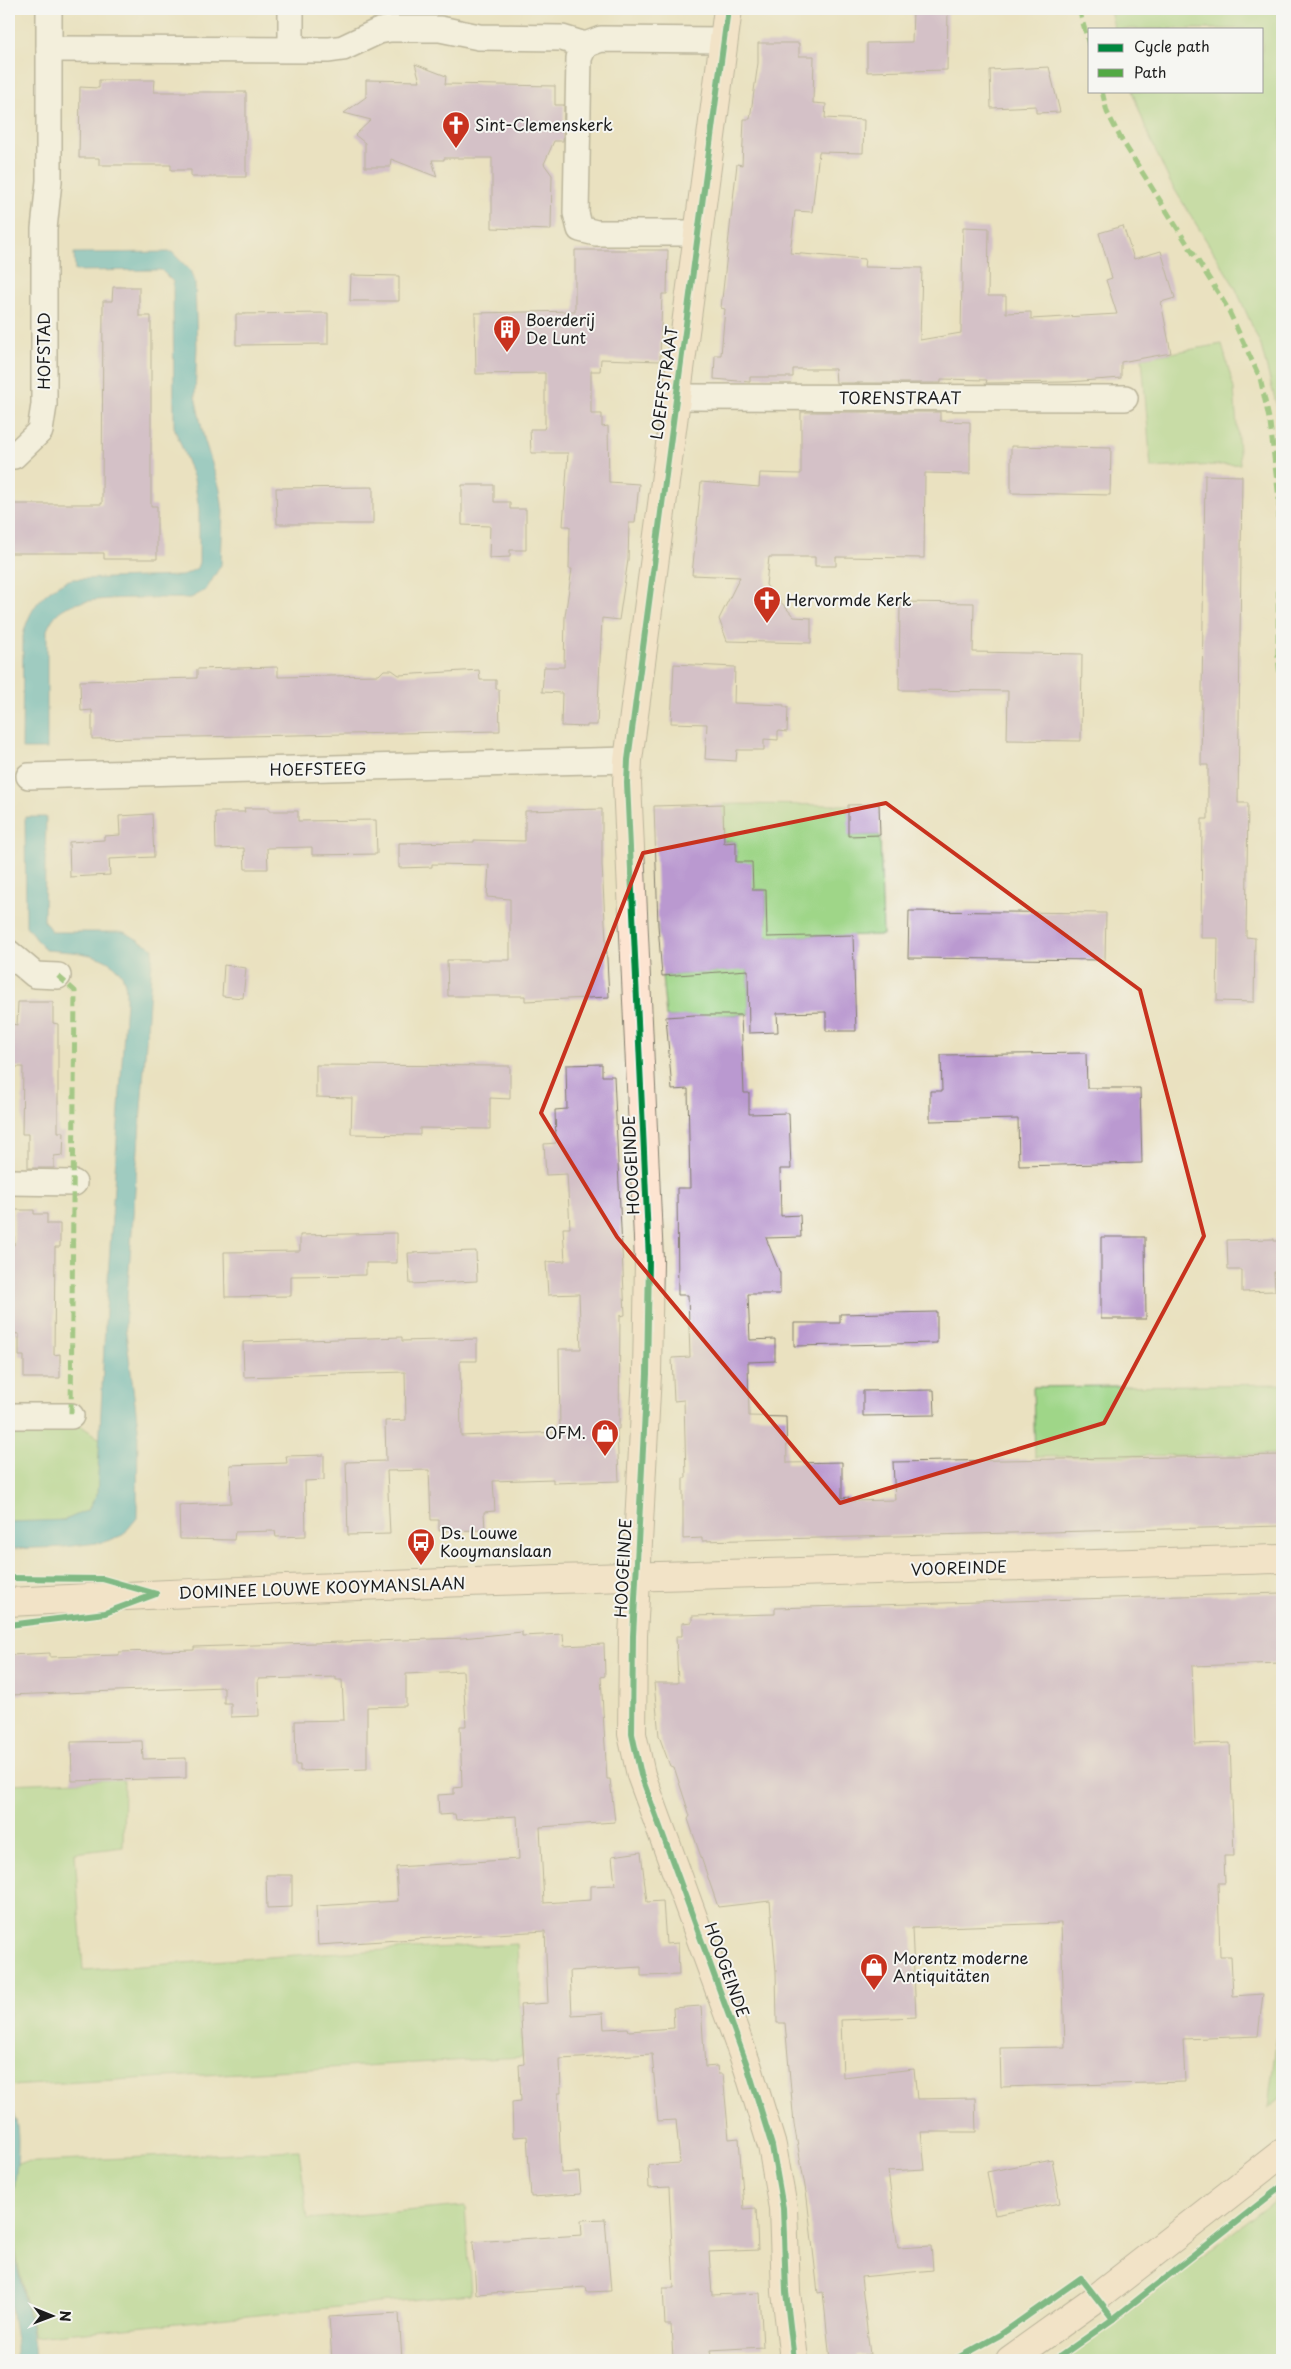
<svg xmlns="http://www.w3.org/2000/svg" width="1291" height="2369" viewBox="0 0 1291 2369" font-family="'Playpen Sans',sans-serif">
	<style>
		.green { fill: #9fd688; stroke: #5e7952 }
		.water { fill: #44b0c2; stroke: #30666f }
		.building { fill: #ba99d0 }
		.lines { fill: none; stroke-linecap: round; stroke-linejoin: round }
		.street-casing { stroke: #837e6e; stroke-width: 28 }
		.secondary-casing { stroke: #837e6e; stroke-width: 30 }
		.street { stroke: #fff; stroke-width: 25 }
		.secondary { stroke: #fde4d1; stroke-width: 28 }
		.quiet { stroke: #52a943; stroke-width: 5; stroke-dasharray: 10 5; stroke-linecap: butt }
		.cycleway-casing { stroke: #f6f6f2; stroke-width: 9 }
		.cycleway { stroke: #00873e; stroke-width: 6 }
		.marked { fill: none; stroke: #c8321e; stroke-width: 4; stroke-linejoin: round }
		.labels { text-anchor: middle; stroke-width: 4; stroke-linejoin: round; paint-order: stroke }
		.poi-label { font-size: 16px; fill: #1c1c1c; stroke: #f6f6f2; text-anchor: start }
		.street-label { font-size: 16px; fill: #1c1c1c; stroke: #f6f6f2 }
	</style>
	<rect width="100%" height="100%" fill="#f6f6f2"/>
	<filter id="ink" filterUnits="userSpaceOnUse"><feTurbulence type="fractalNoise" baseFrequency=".02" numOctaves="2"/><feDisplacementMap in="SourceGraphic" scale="10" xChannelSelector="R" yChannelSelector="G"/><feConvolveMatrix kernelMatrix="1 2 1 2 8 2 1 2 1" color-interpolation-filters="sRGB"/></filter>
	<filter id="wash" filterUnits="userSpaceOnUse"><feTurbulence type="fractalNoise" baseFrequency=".0096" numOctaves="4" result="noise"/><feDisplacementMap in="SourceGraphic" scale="20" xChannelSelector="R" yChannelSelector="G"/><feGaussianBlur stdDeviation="1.12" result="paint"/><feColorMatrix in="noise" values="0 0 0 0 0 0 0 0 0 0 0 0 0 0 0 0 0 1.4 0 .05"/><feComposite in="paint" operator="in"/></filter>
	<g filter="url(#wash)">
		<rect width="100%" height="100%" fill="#eae1c0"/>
		<!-- green -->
		<g class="green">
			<path d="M1110,9H1282V426L1261,346L1235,287L1170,182L1148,134L1132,91H1262V29H1114Z"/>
			<path d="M1222,344L1234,389L1240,464L1151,468L1142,358Z"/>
			<path d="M723,804L848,805L849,836L880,835L883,935L747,937L749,1014L666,1017L662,976L738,970L660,943L658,925L767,924L766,890H731L736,862V842L679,840L724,838Z"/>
			<path d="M1282,1384V1454L1035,1457L1033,1387Z"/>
			<path d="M80,1425L100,1439C99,1456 101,1477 97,1493C89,1528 36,1521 9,1522V1426Z"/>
			<path d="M124,1779L123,1847L75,1853L83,1970L325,1953L517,1944L522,2057L9,2086V1784Z"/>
			<path d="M1282,1996V2096L1268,2107Z"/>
			<path d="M299,2150L308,2219L465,2206L471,2294L34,2337C22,2277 3,2224 16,2163Z"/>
			<path d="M1282,2194V2360H1064L1190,2266Z"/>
		</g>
		<!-- water -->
		<g class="water">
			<path d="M172,252L190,270L195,283L197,347L195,396L204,438L220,489L223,511L221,565L206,590L191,598C162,599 85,594 63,609C55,614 51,621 47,630V749H22L23,636C29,608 45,588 72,579L182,576L197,568L199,562V509L194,479L174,427L173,282L161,270L75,271L74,253Z"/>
			<path d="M25,817H46L44,921L52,932H124L153,948L125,1325L138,1427L137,1518L123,1535L105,1542L64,1547L9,1549V1522L65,1520L88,1510L97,1494L105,1325L126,1000C126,992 126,981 121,974C107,951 68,952 45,950L26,926Z"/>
			<path d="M9,2102C29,2135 9,2193 12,2231C15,2275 33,2316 35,2360H16V2340L9,2295Z"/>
		</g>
		<g id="blocks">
			<!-- building -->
			<g class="building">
				<path d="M913,9H948L947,70L867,72V43L912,42Z"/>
				<path d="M758,43H799V56H814L813,103L826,104L825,118L864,120L863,153L819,152L812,212L795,211L790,253L865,259L864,267L922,268L920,340L961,333L963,227L989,228L988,296H1006V313L1031,312V319L1117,314L1106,280L1112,278L1099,233L1123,226L1134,259L1161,251L1175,298L1161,302L1171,353L1121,362V378L1069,382L986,383L987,380L941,379V383H836L835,369H793V377H750V382L714,379L715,355H721L725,309L721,308L737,164L742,165L744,119H750L758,63Z"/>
				<path d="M415,64L446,76L445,84L555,86V105H564L563,141H554L544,164L552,175L551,230L492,228V158H444V160H432L437,177L391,159L390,167H365V143L355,135L371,120L344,113L366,97V80L420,81Z"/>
				<path d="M1049,67L1060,112L1036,113V106L991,108L990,70Z"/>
				<path d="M99,80H155L154,92H246V177H191V170H171V165H99V158H79L80,87L99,88Z"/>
				<path d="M575,250H668L667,294H662L660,361L601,359L600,371H591V414H602V427L608,426L609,482L639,484L635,523H629L628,560L619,620L602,618L597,725H587V727L561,726L562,693L542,692L544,667H564L565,616L572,569H569L570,526H563L568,453H531L530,429H544L545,426V373L476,374L475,313L575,311Z"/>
				<path d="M351,275L399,276V301H350Z"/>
				<path d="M113,287H139V316H151V506H157V559H104V553H9V516H12V504H102L103,301H112Z"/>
				<path d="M328,313V344L236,345V314Z"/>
				<path d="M801,412H940V421L970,422V474L925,473L924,558L836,557V566H815V557H769L766,585L794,617L811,618V643L727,641L719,619L740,577L692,575L701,482L759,487L760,473L801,474Z"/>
				<path d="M1011,446L1111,448L1110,495L1011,493Z"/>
				<path d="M1205,475L1242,476L1238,803H1248L1246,937L1255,938L1254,1002L1217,1001L1218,938H1201L1202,819H1208V765H1201Z"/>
				<path d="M462,485H494V502H510V509H526V550H510V557L489,558L490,526L462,525Z"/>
				<path d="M373,487V524H277L276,488Z"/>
				<path d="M900,602L974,603L973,652L1082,654L1081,741L1007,740L1008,691L899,690Z"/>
				<path d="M674,664L735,667L734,703L784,705V707H788L787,732L778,731V740L764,739V750H737L736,761L705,759L707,724L671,723Z"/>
				<path d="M278,667V677L379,675L384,670H392L399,675L479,670L480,680H496V689H499L500,731L92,739V710L81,711L80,681L197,678V669Z"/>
				<path d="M723,804L724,843L736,842V862H752L753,890H766L767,937L853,935L856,1031H826V1012L777,1013L778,1032L749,1033L748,970L662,976L658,925L654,806Z"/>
				<path d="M879,804L880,835L848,836V805Z"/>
				<path d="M244,808H269V811H298V821L376,820L377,854L312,855V847L267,848L268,869H245L244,848L216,849L215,812H245Z"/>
				<path d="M602,809V865L609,997L525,1001V996H448L447,960H510V899L487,897L489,865L432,864V867L399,868V843L474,842V840L525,841V811Z"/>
				<path d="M152,814L154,857L109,859L110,875L70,877L69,842L104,840V836L120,835L119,816Z"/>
				<path d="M909,911L1106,913L1105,960L908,958Z"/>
				<path d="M224,965L246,968L243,998L222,996Z"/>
				<path d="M18,1002H53V1023L58,1024V1132H64L63,1155L54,1156V1168H28V1134H22L23,1067H12V1024L17,1025Z"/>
				<path d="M695,1015H741L744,1093H749V1114L789,1113L791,1169H780L781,1216L800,1215L801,1237L766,1238L780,1273V1294H748L750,1340L775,1339V1361L748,1362L749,1416L786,1417L787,1463L842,1462V1498L849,1497V1501L895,1500L893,1462L1282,1455V1526L702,1541V1538L683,1539V1478H686L684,1400L674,1401L672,1358L690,1357L688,1295H678L677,1188H690L688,1089L672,1090L666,1017Z"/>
				<path d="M1086,1053L1087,1088H1140L1142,1163L1019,1166L1018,1119L930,1121V1091H942L941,1055Z"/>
				<path d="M602,1064V1076H614L625,1315L620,1316L619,1429H617L619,1481L553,1483V1479L493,1481L495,1511L484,1512L485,1530L439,1531V1520H431L429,1470L387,1471L390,1534L348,1535L346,1462L386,1461L385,1421L406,1420L405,1372L244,1377L243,1342L402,1337V1341L477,1339V1361H460L461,1436L560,1432L559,1349H581L579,1294L548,1295L546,1262L565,1261L563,1228H570L567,1174L546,1175L544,1144L556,1143L555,1110L567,1109L566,1065Z"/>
				<path d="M316,1065L510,1066V1099L490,1098V1129L420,1128V1135L351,1134L352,1098L316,1097Z"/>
				<path d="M14,1210H34V1214H47V1224H60V1247H55L54,1355L60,1354V1378H24V1356H19V1334L9,1333V1245H14Z"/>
				<path d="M397,1233V1263H366V1275L291,1276V1296L225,1297L224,1252L300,1251V1235Z"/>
				<path d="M1101,1237H1145L1146,1319H1101Z"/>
				<path d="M1274,1239V1241H1282V1272H1274L1275,1291L1242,1292V1270H1228L1227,1240Z"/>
				<path d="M476,1251L477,1281L410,1284L408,1253Z"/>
				<path d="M937,1312V1343L794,1346V1323H840V1314Z"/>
				<path d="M934,1390L935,1415L863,1416V1391Z"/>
				<path d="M324,1455V1480L305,1481L306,1536L276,1537L275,1531L235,1532L234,1540L180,1539L179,1505L231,1503L230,1465L287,1463L286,1456Z"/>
				<path d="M1282,1593V1663L1192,1666L1195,1744L1230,1743L1234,1856H1224L1225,1883H1218L1220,1956H1231L1233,1996L1263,1994L1258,2036L1183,2039L1185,2082L1001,2087L1000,2048L1065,2047L1061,1923L912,1928L916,2017L841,2020L843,2077L914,2069L917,2099L975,2098L976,2132H921L925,2169L888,2171L898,2248L931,2246L933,2270L861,2277L870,2355L856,2356V2360H830L823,2292L818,2293L807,2198L794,2124L785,2023H777L776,1972L770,1901L718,1907L688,1819L690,1816L674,1767L670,1766L659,1736L654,1683H678L676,1636H682V1623L692,1622V1616L775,1614V1608Z"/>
				<path d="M522,1632V1636L563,1634L564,1646L604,1644L605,1676L601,1677L607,1779H610L615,1822L540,1827L544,1903L591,1900V1886L615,1885L612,1856L641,1852L647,1902L663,1901L666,1944L678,1943L679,1975L641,1976V1967L570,1971L572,2015L603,2013L604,2029L628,2028L629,2031L674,2028L673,2008L701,2006L705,2067L717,2066L718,2074H723L729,2139L739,2138L744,2209L756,2208L758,2250L709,2252L712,2295L760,2293L763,2347L710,2350L711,2356L673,2359L671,2325H665L663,2288H674L669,2187L649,2188L648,2165L680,2163L676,2120L658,2121L652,2054L560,2059L561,2093H558L561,2173L579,2172L581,2194L531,2197L527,2136L513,2137L512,2102L521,2101L519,2065L524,2064L520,2005L548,2003L545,1931L318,1945L316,1906L398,1901L396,1867L519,1859L517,1816L456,1820L455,1814L439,1815L438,1795L454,1794V1788L462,1787L460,1726H466L463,1671L406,1674V1706L367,1707V1769L300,1771V1765H296L295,1721L344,1720L342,1680H336V1677L258,1679L259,1716L231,1717V1703H224V1687L9,1695V1655L50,1653V1657L119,1655V1652L194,1650V1647L462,1638Z"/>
				<path d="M142,1741L143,1759L186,1758V1778L72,1781L71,1742Z"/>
				<path d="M266,1875H292V1907L267,1908Z"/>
				<path d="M1052,2159L1060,2203L995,2215L987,2172Z"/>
				<path d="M605,2219L611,2291L587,2292L586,2287L476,2294L473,2242L582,2235L581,2220Z"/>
				<path d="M399,2313L402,2360H332L329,2317Z"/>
			</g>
		</g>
	</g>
	<g filter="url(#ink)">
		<use href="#blocks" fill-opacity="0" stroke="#837e6e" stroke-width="1"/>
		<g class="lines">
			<!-- street casing -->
			<g class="street-casing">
				<g id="street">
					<path d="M585,45L579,58L576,213L580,229L596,233H698"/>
					<path d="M49,49L329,50L343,48L379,31L390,29H440L479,37L562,38L585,45L601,39L723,40"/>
					<path d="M291,49V9"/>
					<path d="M675,397L1125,398"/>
					<path d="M9,456H14L40,431L44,405V229L49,181V9"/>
					<path d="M29,776L628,760"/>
					<path d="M9,953L35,975L58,976"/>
					<path d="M9,1182L74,1183"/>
					<path d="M9,1416H71"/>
				</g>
			</g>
			<!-- secondary casing -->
			<g class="secondary-casing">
				<g id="secondary">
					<path d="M728,9L628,760L627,783L649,1260L647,1374L633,1636L632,1734L641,1775L748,2068L772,2146L783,2208L786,2292L794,2360"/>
					<path d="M9,1602C433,1579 858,1571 1282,1559"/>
					<path d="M1010,2360L1095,2299L1282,2153"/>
				</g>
			</g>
			<!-- street -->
			<use href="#street" class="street"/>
			<!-- secondary -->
			<use href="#secondary" class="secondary"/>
			<!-- quiet -->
			<g class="quiet">
				<path d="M1079,9L1090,48"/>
				<path d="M1102,91L1107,112L1120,137L1227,307L1260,378L1270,423L1279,499L1278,655L1282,700"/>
				<path d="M58,976L75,991L71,1416"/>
			</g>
			<!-- cycleway casing -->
			<g class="cycleway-casing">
				<g id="cycleway">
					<path d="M728,9L628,760L627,783L649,1260L647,1374L633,1636L632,1734L641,1775L748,2068L772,2146L783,2208L786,2292L794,2360"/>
					<path d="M9,1578L103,1579L156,1594"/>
					<path d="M9,1625L105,1613L156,1594"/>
					<path d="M954,2360L1000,2335L1081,2278L1113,2319"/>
					<path d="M1055,2360L1113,2319L1282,2186"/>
				</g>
			</g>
			<!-- cycleway -->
			<use href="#cycleway" class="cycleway"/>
		</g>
	</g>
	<!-- marked area -->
	<path d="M0 0H1291V2369H0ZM886,803L1140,990L1204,1236L1104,1423L840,1503L617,1237L541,1113L643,853Z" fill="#eae1c0" fill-opacity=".55" fill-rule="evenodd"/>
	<path class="marked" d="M886,803L1140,990L1204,1236L1104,1423L840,1503L617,1237L541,1113L643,853Z"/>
	<!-- icons -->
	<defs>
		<g id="church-pin" transform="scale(1.4375)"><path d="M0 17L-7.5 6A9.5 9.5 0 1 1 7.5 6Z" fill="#c8321e" stroke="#f6f6f2"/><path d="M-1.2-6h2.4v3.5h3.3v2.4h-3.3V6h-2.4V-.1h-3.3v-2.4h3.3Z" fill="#fff"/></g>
		<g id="building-pin" transform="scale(1.4375)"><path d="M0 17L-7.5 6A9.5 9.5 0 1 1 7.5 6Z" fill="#c8321e" stroke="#f6f6f2"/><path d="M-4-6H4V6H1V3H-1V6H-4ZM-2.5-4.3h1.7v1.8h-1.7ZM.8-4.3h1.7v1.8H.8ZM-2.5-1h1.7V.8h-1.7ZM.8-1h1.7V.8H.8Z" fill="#fff"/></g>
		<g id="shop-pin" transform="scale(1.4375)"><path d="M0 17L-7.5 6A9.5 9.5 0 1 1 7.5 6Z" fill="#c8321e" stroke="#f6f6f2"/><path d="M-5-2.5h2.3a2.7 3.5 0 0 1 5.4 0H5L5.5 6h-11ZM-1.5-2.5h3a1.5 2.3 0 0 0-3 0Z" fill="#fff"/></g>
		<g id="bus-pin" transform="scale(1.4375)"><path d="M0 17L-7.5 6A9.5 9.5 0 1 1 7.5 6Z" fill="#c8321e" stroke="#f6f6f2"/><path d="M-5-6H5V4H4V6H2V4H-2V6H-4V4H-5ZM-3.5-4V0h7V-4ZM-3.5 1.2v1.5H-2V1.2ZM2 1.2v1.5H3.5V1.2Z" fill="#fff"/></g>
	</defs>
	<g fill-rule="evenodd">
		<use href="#church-pin" x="456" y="125"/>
		<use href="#building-pin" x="507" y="329"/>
		<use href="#church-pin" x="767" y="600"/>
		<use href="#shop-pin" x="605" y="1433"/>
		<use href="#bus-pin" x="421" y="1542"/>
		<use href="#shop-pin" x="874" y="1967"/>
	</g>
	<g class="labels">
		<!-- poi labels -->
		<g class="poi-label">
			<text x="475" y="131">Sint-Clemenskerk</text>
			<text x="526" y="326">Boerderij<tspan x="526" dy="18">De Lunt</tspan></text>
			<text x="786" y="606">Hervormde Kerk</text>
			<text x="586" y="1439" text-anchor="end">OFM.</text>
			<text x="440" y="1539">Ds. Louwe<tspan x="440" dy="18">Kooymanslaan</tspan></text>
			<text x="893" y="1964">Morentz moderne<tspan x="893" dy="18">Antiquitäten</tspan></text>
		</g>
		<!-- street labels -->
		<g class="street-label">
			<text transform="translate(44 351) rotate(-90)" y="6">HOFSTAD</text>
			<text transform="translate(664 383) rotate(-82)" y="6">LOEFFSTRAAT</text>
			<text x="900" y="404">TORENSTRAAT</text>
			<text transform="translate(318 769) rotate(-1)" y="6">HOEFSTEEG</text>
			<text transform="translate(631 1165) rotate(-93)" y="6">HOOGEINDE</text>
			<text transform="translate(623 1568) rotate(-87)" y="6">HOOGEINDE</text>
			<text transform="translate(959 1568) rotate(-2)" y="6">VOOREINDE</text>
			<text transform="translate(322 1588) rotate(-2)" y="6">DOMINEE LOUWE KOOYMANSLAAN</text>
			<text transform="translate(727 1970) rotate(70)" y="6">HOOGEINDE</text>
		</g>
	</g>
	<!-- margin -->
	<rect width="1291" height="2369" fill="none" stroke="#f6f6f2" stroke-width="30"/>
	<!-- legend -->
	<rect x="1088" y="28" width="175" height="65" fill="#f6f6f2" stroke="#9f9f9c"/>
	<rect x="1098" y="44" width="25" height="8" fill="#00873e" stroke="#9f9f9c"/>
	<text x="1134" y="52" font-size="15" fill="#1c1c1c">Cycle path</text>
	<rect x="1098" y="69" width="25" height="8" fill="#52a943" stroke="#9f9f9c"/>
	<text x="1134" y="78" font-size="15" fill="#1c1c1c">Path</text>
	<!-- north arrow -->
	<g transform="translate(52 2316) rotate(91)" stroke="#f6f6f2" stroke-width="4" paint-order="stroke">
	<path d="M0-4L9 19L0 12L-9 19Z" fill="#1c1c1c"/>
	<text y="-8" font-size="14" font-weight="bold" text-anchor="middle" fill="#1c1c1c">N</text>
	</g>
</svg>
